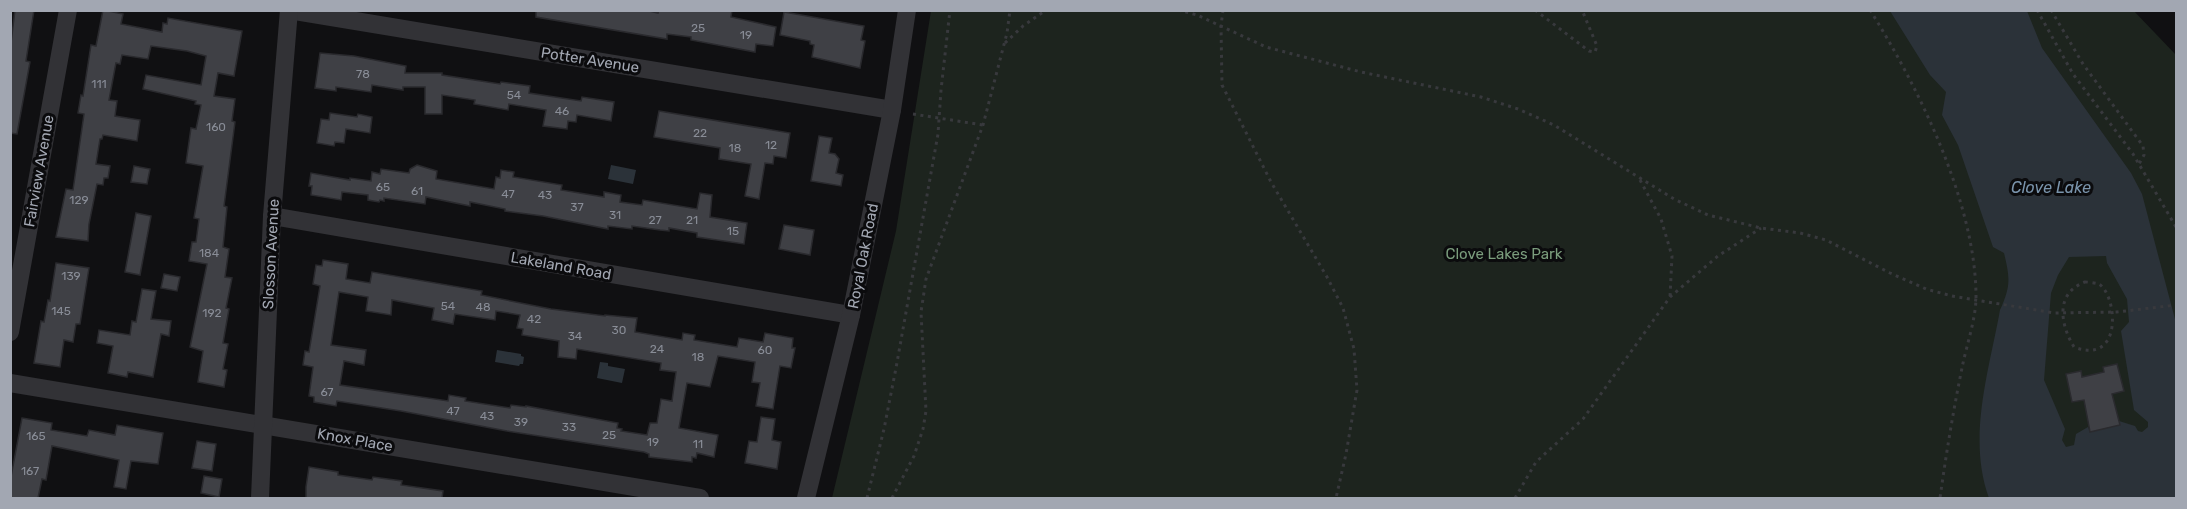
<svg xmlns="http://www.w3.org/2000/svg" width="2187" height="509" viewBox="0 0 2187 509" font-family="Rubik,sans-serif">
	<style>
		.green { fill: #1d241e }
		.water { fill: #2b3239; fill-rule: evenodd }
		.building { fill: #3f4045; stroke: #2a2a2e; stroke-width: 1.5; fill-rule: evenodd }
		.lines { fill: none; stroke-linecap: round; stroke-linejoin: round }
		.path { stroke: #38393d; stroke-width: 3; stroke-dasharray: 3 4.5; stroke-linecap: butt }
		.minor { stroke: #323236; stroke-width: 18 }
		.labels { text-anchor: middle; stroke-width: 6; stroke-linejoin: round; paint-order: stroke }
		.number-label { font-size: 12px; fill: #898d97 }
		.street-label { font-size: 15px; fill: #a2a7b2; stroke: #0b0b0d }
		.park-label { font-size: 15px; fill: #7a9c7c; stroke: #0b0b0d }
		.water-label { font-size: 16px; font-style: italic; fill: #7a94ac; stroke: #0b0b0d }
	</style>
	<rect width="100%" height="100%" fill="#101012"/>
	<!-- green -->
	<path class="green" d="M2133,10L2176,55V498H832L896,231L931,11Z"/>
	<!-- water -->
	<g class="water">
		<path d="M1890,11H2027L2042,48L2131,173L2142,194L2176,323V498H1989C1967,438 1989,371 2000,310C2011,286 2010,278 2004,253L1993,247L1958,145L1942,115L1946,92L1930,75ZM2106,256L2107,263L2127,299L2129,322L2121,331L2134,410L2148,422V427L2142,432L2138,431L2135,426L2119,421L2090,432L2088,427L2076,434L2074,445L2066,447L2062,440L2065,429L2044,380L2051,293L2058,275L2069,257Z"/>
		<path d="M611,165L636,170L633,184L608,179Z"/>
		<path d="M497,350L521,354V356L524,357L523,364H520L519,366L495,362Z"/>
		<path d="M600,362L608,363V366L625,369L622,383L597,378Z"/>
	</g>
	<!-- building -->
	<g class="building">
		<path d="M15,10H34L26,61L30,62L17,134L10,133V51Z"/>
		<path d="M103,10L123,14L121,24L162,32L163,23L167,24L168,18L242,31L234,76L218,73L214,96L235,99L232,121L235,122L224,206L227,207L223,247L229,249L225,277L232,278L226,308L229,309L223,343L228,344L223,369L227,370L224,387L198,382L203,351L190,347L207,264L189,261L192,242H196L199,219L194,218L203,166L186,163L191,128L196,129L201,105L195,104L196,101L143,89L146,75L201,85L206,56L187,51L151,46L148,59L122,55L120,64L116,63L115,68L109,100L117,101L115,116L140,120L137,141L103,135L102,139H100L96,164L110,166L108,178H104L103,185L97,184L89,224L88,241L56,237L66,189L73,190L84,114L78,113L81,95L83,96L91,45L96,46Z"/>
		<path d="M536,10H645L658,13L659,10H732L731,17L776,27L773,46L756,44L755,52L691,40V37L667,34V39L536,17Z"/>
		<path d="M784,12L864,26L861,40L865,41L860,68L812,57L814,45L810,44V41L780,35Z"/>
		<path d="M320,53L354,56L406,66L405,73H442V75L500,84L501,82L530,86L529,93L581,101L582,97L614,102L611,121L577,115L576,122L568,121L567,129L543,126L546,110L509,104L508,110L474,104L475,100L442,95V114H425V87H403V90L372,85L371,92L336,87V91L315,88Z"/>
		<path d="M659,111L790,133L786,158L774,156L773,164L765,163L759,199L745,196L751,164L719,159L720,148L654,137Z"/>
		<path d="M330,113L357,117L358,114L372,117L370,133L346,129L344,143L335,142L334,146L317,143L321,119L329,120Z"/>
		<path d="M819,136L832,138L829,153L835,154L839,159L836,173L843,175L841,186L811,181Z"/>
		<path d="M417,165L437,171L436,179L494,189L496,177L500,178L501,170L514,172L513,177L562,185L561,190L604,197V192L621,195L620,202L642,205L643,200L697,209L700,193L712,195L710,217L747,223L744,244L697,237V233L669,228V231L660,230L632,226V229L608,226V229L543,216L505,211V209L470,202V206L426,197L425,204L384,198V201L380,200L379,202L368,200V195L342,192L341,200L311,195L312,186H309L311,173L350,180V178L371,181L372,172L380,174L381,169L409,173L410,169Z"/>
		<path d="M134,166L150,169L147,184L131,182Z"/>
		<path d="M136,213L151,216L140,275L125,272Z"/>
		<path d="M784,225L814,230L810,255L779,249Z"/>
		<path d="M323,260L348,264L346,279L370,283L372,272L482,291L481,295L551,309L605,316V315L637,318L635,332L682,340L683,333L695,335L694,340L737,347L739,338L763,342L765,333L793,338L792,348H795L791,368L780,366L773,409L756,406L760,383L752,382L755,362L718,356L710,387L687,383L679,428L718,435L714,457L697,453L696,458L692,457V462L649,457V454L644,452L507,431L401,411L337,401L336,406L314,402V397L309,396L313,367L303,365L305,351L309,352L320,286L313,284L316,265L322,266ZM339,292L368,297L366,311L391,315L392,300L434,308L432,320L453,324L455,314L495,320L496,311L520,315L517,328L523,329L522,335L559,341L558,357L576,359L577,349L661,363L660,370L676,372L672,401L661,399L657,423H650L647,435L621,431L622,429L617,428L618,423L526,406V407L511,405L510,408L465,401L466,398L449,395L448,401L340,385L344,361L364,365L366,350L331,345Z"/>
		<path d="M56,263L89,268L80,324H76L73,342L64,340L60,367L34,363L41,321L44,322L48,300L50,301Z"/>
		<path d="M164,274L180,277L177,291L161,288Z"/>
		<path d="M142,289L156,291L151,319L171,321L169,336L161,334L153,377L128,372L127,377L108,373L113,346L97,343L99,330L130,335L132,321L136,322Z"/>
		<path d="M2117,364L2124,391L2112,394L2120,425L2090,432L2084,400L2072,402L2066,374L2081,371L2082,377L2104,372L2103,367Z"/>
		<path d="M761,417L775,419L772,440L781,442L777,469L745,463L749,441L757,442Z"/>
		<path d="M22,418L52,423L51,430L87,436L89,430L115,435L117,425L163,433L158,464L131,461L126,489L114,487L119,460L52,446L46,480L42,479L38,498H10V482Z"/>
		<path d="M197,441L216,444L212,471L192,468Z"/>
		<path d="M309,467L338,472V475L372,480L373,477L402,481L401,485L443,491L442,498H306V487Z"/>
		<path d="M204,476L222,479L219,497L201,493Z"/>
	</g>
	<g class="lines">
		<!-- path -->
		<g class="path">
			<path d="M1178,10L1197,15L1266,47L1361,72L1481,97L1518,109L1554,125L1674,199L1708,215L1761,228L1800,233L1826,240L1890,273L1926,289L1952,296L2054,313L2117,312L2176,305"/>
			<path d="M1223,10L1221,26L1222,85L1271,182L1327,277L1343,308L1354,349L1357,390L1346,454L1336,498"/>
			<path d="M1535,10L1589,51L1595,52L1597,46L1582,10"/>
			<path d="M1870,10C1919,88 1976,204 1976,297C1976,319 1966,347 1962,368C1953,412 1946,455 1940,498"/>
			<path d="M2037,10L2073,74L2133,154L2176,227"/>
			<path d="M2051,10L2083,64L2143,146L2144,155L2139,164"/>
			<path d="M1005,43L1023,26L1046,10"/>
			<path d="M913,114L983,125"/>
			<path d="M1640,180L1661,219L1672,256L1670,297"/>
			<path d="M2085,282C2089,282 2095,283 2099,284C2117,295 2124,366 2074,347C2060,324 2055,293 2085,282Z"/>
			<path d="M867,498L884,429L896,368L938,134L941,90L950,10"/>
			<path d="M892,498L914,456L923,429L926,411L921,312L926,279L983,125L1007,33L1010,10"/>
			<path d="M1515,498L1536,462L1583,419L1670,297L1718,256L1761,228"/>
		</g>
		<!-- minor -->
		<g class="minor">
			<path d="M289,10L892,110"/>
			<path d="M272,216L851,315"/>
			<path d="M10,332L68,10"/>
			<path d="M10,383L700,498"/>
			<path d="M260,498L272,216L289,10"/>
			<path d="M806,498L851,315L892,110L907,10"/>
		</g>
	</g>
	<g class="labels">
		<!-- number labels -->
		<g class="number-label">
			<text x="698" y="32">25</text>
			<text x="746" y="39">19</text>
			<text x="363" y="78">78</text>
			<text x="99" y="88">111</text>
			<text x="514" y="99">54</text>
			<text x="562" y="115">46</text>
			<text x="216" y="131">160</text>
			<text x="700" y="137">22</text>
			<text x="771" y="149">12</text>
			<text x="735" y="152">18</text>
			<text x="383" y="191">65</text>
			<text x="417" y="195">61</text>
			<text x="508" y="198">47</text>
			<text x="545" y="199">43</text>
			<text x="79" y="204">129</text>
			<text x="577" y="211">37</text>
			<text x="615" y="219">31</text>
			<text x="655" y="224">27</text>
			<text x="692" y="224">21</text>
			<text x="733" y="235">15</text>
			<text x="209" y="257">184</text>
			<text x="71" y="280">139</text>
			<text x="448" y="310">54</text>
			<text x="483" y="311">48</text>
			<text x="61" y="315">145</text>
			<text x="212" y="317">192</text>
			<text x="534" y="323">42</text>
			<text x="619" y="334">30</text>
			<text x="575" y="340">34</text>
			<text x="657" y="353">24</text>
			<text x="765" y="354">60</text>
			<text x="698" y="361">18</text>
			<text x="327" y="396">67</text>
			<text x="453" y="415">47</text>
			<text x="487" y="420">43</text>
			<text x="521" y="426">39</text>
			<text x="569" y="431">33</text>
			<text x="609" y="439">25</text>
			<text x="36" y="440">165</text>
			<text x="653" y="446">19</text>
			<text x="698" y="448">11</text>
			<text x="30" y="475">167</text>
		</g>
		<!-- street labels -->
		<g class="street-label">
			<text transform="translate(590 60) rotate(9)" y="5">Potter Avenue</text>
			<text transform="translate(39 171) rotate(-80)" y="5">Fairview Avenue</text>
			<text transform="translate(271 254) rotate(-87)" y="5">Slosson Avenue</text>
			<text transform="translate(863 256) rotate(-79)" y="5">Royal Oak Road</text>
			<text transform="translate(561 266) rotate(10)" y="5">Lakeland Road</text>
			<text transform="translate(355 440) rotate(10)" y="5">Knox Place</text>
		</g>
		<!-- park labels -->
		<g class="park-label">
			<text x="1504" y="259">Clove Lakes Park</text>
		</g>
		<!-- water labels -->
		<g class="water-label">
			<text x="2051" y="193">Clove Lake</text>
		</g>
	</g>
	<!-- border -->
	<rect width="2187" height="509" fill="none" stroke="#a2a7b2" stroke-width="24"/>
</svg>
